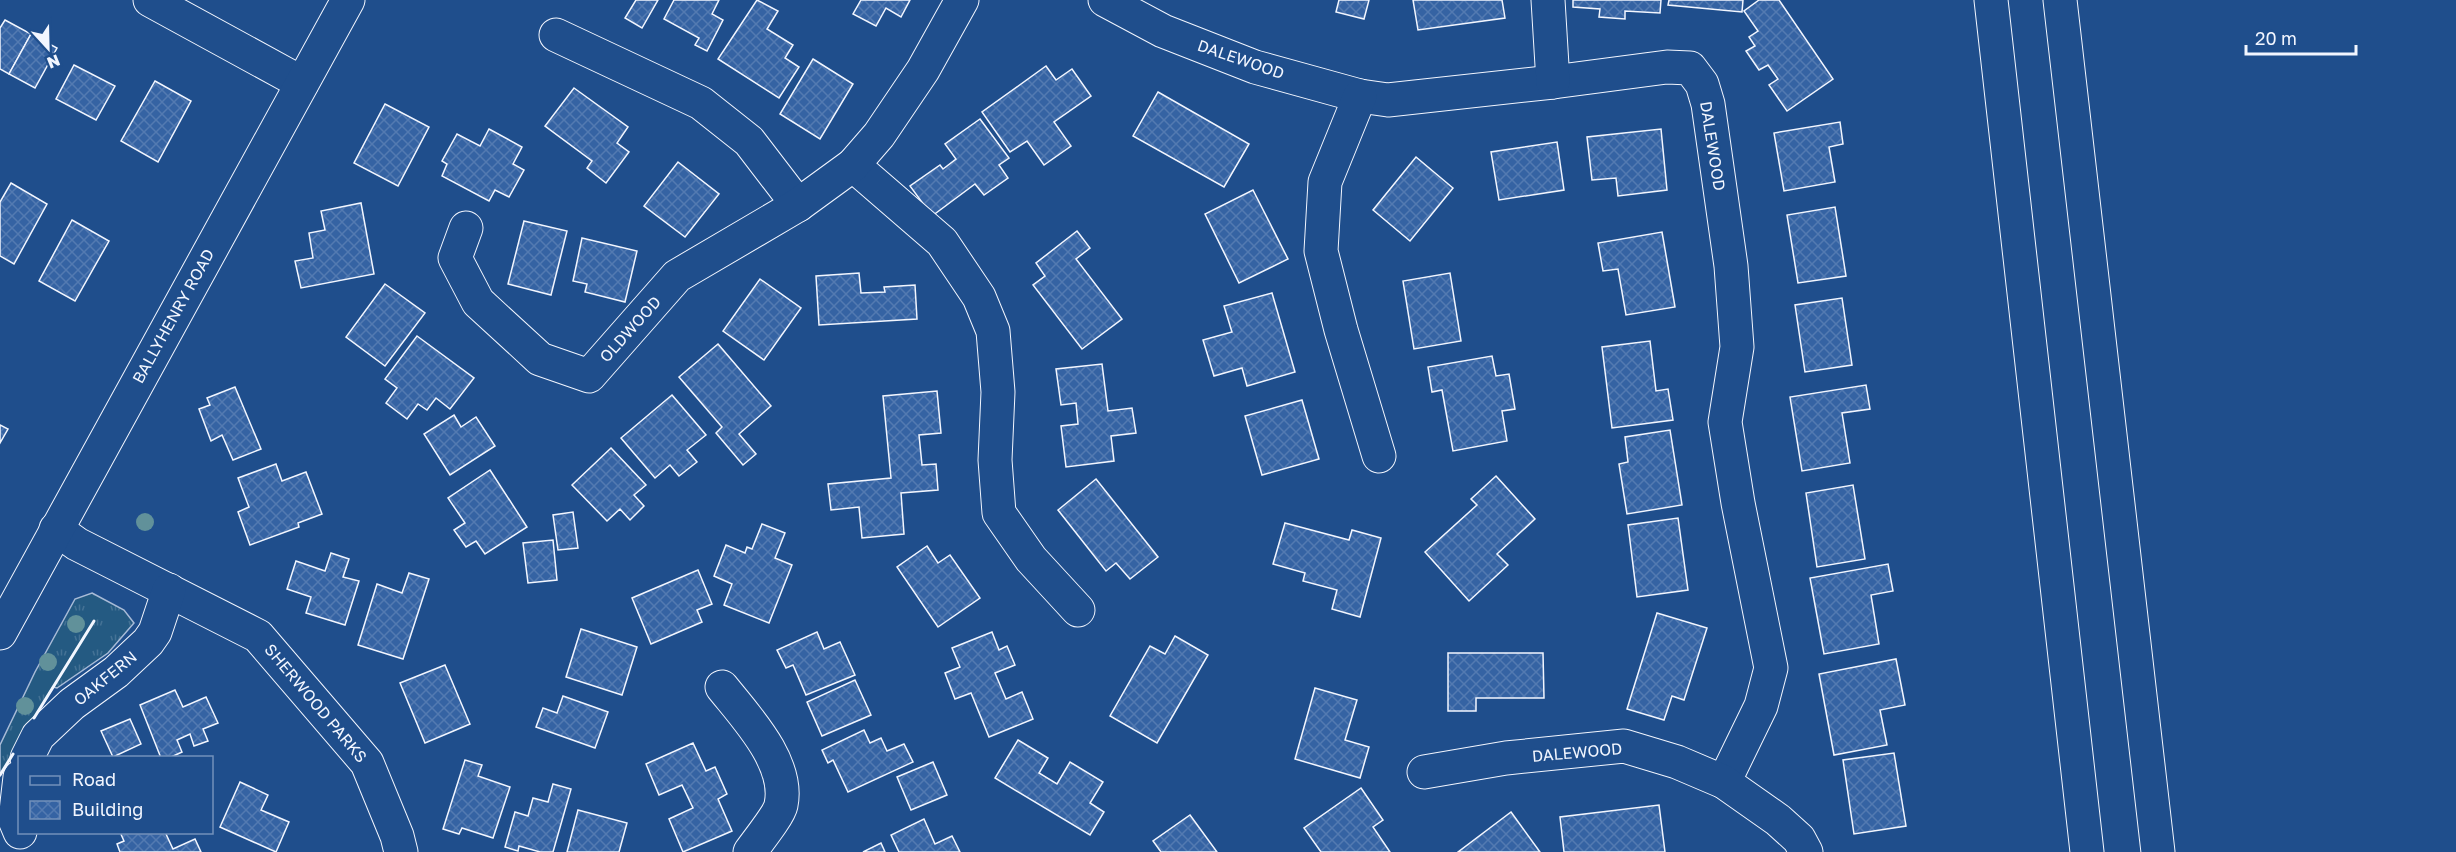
<svg xmlns="http://www.w3.org/2000/svg" width="2456" height="852" viewBox="0 0 2456 852" font-family="'Golos Text',sans-serif">
	<style>
		.grass { fill: url(#grass-tufts); stroke: #a8bbd7; stroke-width: 1.5 }
		.building { fill: url(#building-cross-hatch); stroke: #f2f6ff; stroke-width: 1.5 }
		.lines { fill: none; stroke-linecap: round; stroke-linejoin: round }
		.minor-casing { stroke: #f2f6ff; stroke-width: 35 }
		.major-casing { stroke: #f2f6ff; stroke-width: 35 }
		.highway-casing { stroke: #f2f6ff; stroke-width: 35 }
		.minor { stroke: #1f4e8c; stroke-width: 33 }
		.major { stroke: #1f4e8c; stroke-width: 33 }
		.highway { stroke: #1f4e8c; stroke-width: 33 }
		.wall { stroke: #f2f6ff; stroke-width: 3 }
		.tree { fill: #61919a }
		.labels { text-anchor: middle; stroke-width: 4.5; stroke-linejoin: round; paint-order: stroke }
		.street-label { font-size: 16px; fill: #f2f6ff; stroke: #1f4e8c }
	</style>
	<defs>
		<pattern id="grass-tufts" width="24" height="20" patternUnits="userSpaceOnUse" patternTransform="scale(1.5)"><rect width="24" height="20" fill="#245a82"/><path d="M3 7l-1-3M5 7V3M7 7l1-3M15 17l-1-3M17 17v-4M19 17l1-3" fill="none" stroke="#447295"/></pattern>
		<pattern id="building-cross-hatch" width="8" height="8" patternUnits="userSpaceOnUse" patternTransform="scale(1.5)"><rect width="8" height="8" fill="#3563a3"/><path d="M0 0l8 8M0 8l8-8" fill="none" stroke="#537ab1"/></pattern>
	</defs>
	<rect width="100%" height="100%" fill="#1f4e8c"/>
	<!-- grass -->
	<path class="grass" d="M92,593L124,610L134,623L108,653L57,688L53,687L0,776V745L35,672L75,599Z"/>
	<!-- building -->
	<g class="building">
		<path d="M636,0H658L642,28L625,18Z"/>
		<path d="M674,0H719L712,14L723,20L707,51L695,45L699,38L664,19Z"/>
		<path d="M757,0L778,11L767,29L793,45L785,58L799,67L779,98L718,59Z"/>
		<path d="M861,0H910L901,17L886,8L876,26L853,14Z"/>
		<path d="M1339,0H1369L1364,19L1336,12Z"/>
		<path d="M1413,0H1502L1505,18L1418,30Z"/>
		<path d="M1573,0H1661L1660,13L1625,11V19L1599,17L1600,9L1573,7Z"/>
		<path d="M1669,0H1743L1742,12L1668,5Z"/>
		<path d="M1759,0H1779L1833,79L1787,111L1769,85L1778,79L1768,65L1759,70L1746,51L1755,46L1749,37L1758,31L1744,11Z"/>
		<path d="M5,20L31,34L9,74L0,69V28Z"/>
		<path d="M31,34L57,48L35,88L9,74Z"/>
		<path d="M813,59L853,84L820,139L780,114Z"/>
		<path d="M74,65L115,86L96,120L56,99Z"/>
		<path d="M1046,66L1056,80L1072,69L1091,96L1054,122L1071,146L1044,165L1027,141L1010,152L982,112Z"/>
		<path d="M155,81L191,101L158,162L121,141Z"/>
		<path d="M574,88L628,127L617,143L629,152L606,183L587,168L592,161L545,126Z"/>
		<path d="M1158,92L1249,144L1224,187L1133,136Z"/>
		<path d="M385,104L429,127L398,186L354,163Z"/>
		<path d="M980,119L1009,158L999,165L1008,178L984,195L975,184L932,216L910,186L940,165L943,169L956,159L945,144Z"/>
		<path d="M1840,122L1843,144L1829,147L1835,182L1784,191L1774,133Z"/>
		<path d="M489,129L522,147L513,164L524,170L509,197L495,190L489,201L442,176L447,164L442,161L457,134L480,146Z"/>
		<path d="M1661,129L1667,190L1618,196L1616,178L1592,180L1587,137Z"/>
		<path d="M1557,142L1564,190L1499,200L1491,152Z"/>
		<path d="M1416,157L1453,188L1410,241L1373,210Z"/>
		<path d="M678,162L719,194L685,237L644,206Z"/>
		<path d="M11,183L47,204L14,264L0,256V202Z"/>
		<path d="M1253,190L1288,259L1239,283L1205,214Z"/>
		<path d="M361,203L374,274L301,288L295,261L313,258L309,233L325,230L321,211Z"/>
		<path d="M1835,207L1846,276L1798,283L1787,215Z"/>
		<path d="M72,220L109,241L75,301L39,281Z"/>
		<path d="M524,221L567,231L551,295L508,284Z"/>
		<path d="M1077,231L1090,248L1076,259L1122,319L1082,349L1033,285L1045,276L1036,263Z"/>
		<path d="M1662,232L1675,307L1626,315L1618,269L1603,271L1598,243Z"/>
		<path d="M582,238L637,251L625,302L585,292L587,284L573,281Z"/>
		<path d="M859,273L861,293L885,292L884,287L915,285L917,319L819,325L816,276Z"/>
		<path d="M1450,273L1461,341L1414,349L1403,281Z"/>
		<path d="M760,279L801,308L764,360L723,331Z"/>
		<path d="M385,284L425,313L385,366L346,337Z"/>
		<path d="M1272,293L1295,372L1247,386L1242,368L1214,376L1203,340L1232,332L1224,306Z"/>
		<path d="M1842,298L1852,365L1805,372L1795,305Z"/>
		<path d="M417,336L474,378L450,409L436,398L427,410L418,404L407,419L386,403L397,388L385,379Z"/>
		<path d="M1650,341L1656,391L1668,389L1673,420L1612,428L1602,347Z"/>
		<path d="M718,344L771,406L739,434L756,454L743,465L716,433L722,427L679,377Z"/>
		<path d="M1492,356L1496,376L1509,374L1515,409L1502,411L1507,441L1453,451L1442,390L1432,392L1428,367Z"/>
		<path d="M1102,364L1108,411L1132,408L1136,433L1111,436L1114,461L1066,467L1061,426L1078,424L1076,403L1061,405L1056,369Z"/>
		<path d="M1866,385L1870,409L1842,413L1850,463L1802,471L1790,397Z"/>
		<path d="M235,387L261,449L233,460L222,435L211,441L199,409L210,405L207,398Z"/>
		<path d="M937,391L941,433L919,435L922,465L936,464L938,490L901,493L904,534L862,538L859,507L831,510L828,484L891,478L883,396Z"/>
		<path d="M672,395L706,435L687,450L697,462L679,476L670,465L655,478L621,438Z"/>
		<path d="M1302,400L1319,459L1262,475L1245,416Z"/>
		<path d="M454,415L461,427L476,417L495,446L450,475L424,434Z"/>
		<path d="M0,425L8,429L0,443Z"/>
		<path d="M1670,430L1682,505L1627,514L1619,464L1628,462L1625,437Z"/>
		<path d="M611,448L646,485L634,495L644,506L630,520L620,509L607,521L572,485Z"/>
		<path d="M276,464L282,481L306,472L322,514L298,523L299,527L250,545L238,512L249,507L238,478Z"/>
		<path d="M490,470L527,527L485,554L476,541L466,547L454,530L465,523L448,498Z"/>
		<path d="M1496,476L1535,519L1497,554L1508,565L1469,601L1425,552L1477,505L1471,499Z"/>
		<path d="M1096,479L1158,557L1130,579L1116,563L1106,571L1058,510Z"/>
		<path d="M1853,485L1865,559L1817,567L1806,493Z"/>
		<path d="M573,512L578,548L558,550L553,515Z"/>
		<path d="M1678,518L1688,590L1637,597L1628,525Z"/>
		<path d="M1285,523L1349,540L1352,530L1381,538L1360,617L1332,609L1337,590L1303,581L1305,573L1273,564Z"/>
		<path d="M762,524L785,533L775,558L792,565L769,623L724,605L732,584L714,576L726,545L745,553L747,547L752,549Z"/>
		<path d="M553,540L557,580L528,583L523,543Z"/>
		<path d="M927,546L938,563L950,555L980,598L938,627L897,567Z"/>
		<path d="M331,553L349,559L343,577L359,581L345,625L306,613L311,597L287,589L296,561L325,571Z"/>
		<path d="M1888,564L1893,591L1871,595L1879,644L1824,654L1810,578Z"/>
		<path d="M698,570L712,604L697,610L702,622L651,644L632,598Z"/>
		<path d="M409,573L429,579L403,659L358,645L377,584L402,593Z"/>
		<path d="M1657,613L1707,628L1684,700L1672,696L1664,720L1627,709Z"/>
		<path d="M581,629L637,647L622,695L566,677Z"/>
		<path d="M817,632L824,649L840,642L855,675L806,695L793,665L786,668L777,650Z"/>
		<path d="M992,632L999,650L1007,646L1015,665L995,673L1006,699L1022,692L1033,719L989,737L971,693L955,699L945,673L960,667L952,648Z"/>
		<path d="M1175,636L1208,655L1157,743L1110,716L1150,646L1165,654Z"/>
		<path d="M1448,653H1543L1544,698H1476V711H1448Z"/>
		<path d="M1896,659L1905,705L1880,710L1887,745L1834,755L1819,674Z"/>
		<path d="M445,665L470,724L425,743L400,683Z"/>
		<path d="M855,680L871,715L822,736L807,702Z"/>
		<path d="M1315,688L1357,700L1345,740L1369,747L1360,778L1295,759Z"/>
		<path d="M175,690L183,707L206,697L218,723L203,729L208,741L194,746L190,734L177,740L182,752L169,758H161L140,705Z"/>
		<path d="M563,696L608,712L595,748L536,727L543,708L557,713Z"/>
		<path d="M130,719L141,744L113,757L101,731Z"/>
		<path d="M864,730L870,743L881,738L887,751L904,744L913,762L848,792L833,760L828,763L822,750Z"/>
		<path d="M1018,740L1048,758L1039,773L1057,784L1070,762L1103,782L1090,803L1104,812L1090,835L995,778Z"/>
		<path d="M693,743L706,771L715,767L727,794L718,799L732,831L683,852L669,819L693,808L682,785L659,795L646,764Z"/>
		<path d="M1894,753L1906,826L1854,834L1843,760Z"/>
		<path d="M465,760L482,765L478,776L510,787L493,838L462,828L459,834L443,829Z"/>
		<path d="M933,762L947,795L911,810L897,777Z"/>
		<path d="M240,782L268,795L261,810L289,822L276,852L220,827Z"/>
		<path d="M553,784L571,789L553,852H540L519,846L518,851L505,847L515,812L528,816L533,798L548,802Z"/>
		<path d="M1361,788L1383,820L1373,827L1390,852H1321L1304,828Z"/>
		<path d="M1659,805L1665,852H1564L1560,817Z"/>
		<path d="M578,810L627,823L619,852H567Z"/>
		<path d="M1511,812L1540,852H1458Z"/>
		<path d="M1190,815L1217,852H1161L1153,841Z"/>
		<path d="M924,819L935,844L952,836L960,852H899L891,835Z"/>
		<path d="M120,832H165L173,849L195,839L201,852H120L117,844L124,841Z"/>
		<path d="M881,843L885,852H863Z"/>
	</g>
	<g class="lines">
		<!-- minor casing -->
		<g class="minor-casing">
			<g id="minor">
				<path d="M150,0L302,83"/>
				<path d="M1105,0L1163,31L1255,67L1360,96L1388,100L1553,82L1667,67L1690,68L1702,84L1708,104L1731,266L1737,347L1725,422L1738,503L1771,668L1761,706L1724,782"/>
				<path d="M1548,0L1553,82"/>
				<path d="M556,35L701,103L749,141L798,205"/>
				<path d="M1360,96L1325,182L1321,251L1341,330L1379,456"/>
				<path d="M853,165L942,242L979,297L993,331L998,392L995,460L999,513L1031,559L1078,610"/>
				<path d="M466,228L455,258L478,302L540,359L589,376L677,276L798,205L853,165L879,135L923,70L962,0"/>
				<path d="M56,529L77,544L258,636L367,763L397,836L401,852"/>
				<path d="M722,687C746,717 790,763 781,805C779,815 757,842 750,852"/>
				<path d="M27,758L38,736L72,704L116,672L148,642L155,632L169,590"/>
				<path d="M1424,772L1506,758L1624,746L1677,762L1724,782L1778,820L1799,839L1806,852"/>
				<path d="M20,777L15,820L20,832"/>
			</g>
		</g>
		<!-- major casing -->
		<g class="major-casing">
			<path id="major" d="M0,633L348,0"/>
		</g>
		<!-- highway casing -->
		<g class="highway-casing">
			<g id="highway">
				<path d="M1991,0L2087,852"/>
				<path d="M2060,0L2158,852"/>
			</g>
		</g>
		<!-- minor -->
		<use href="#minor" class="minor"/>
		<!-- major -->
		<use href="#major" class="major"/>
		<!-- highway -->
		<use href="#highway" class="highway"/>
		<!-- wall -->
		<g class="wall">
			<path d="M34,718L94,621"/>
			<path d="M0,775L13,754"/>
		</g>
	</g>
	<!-- trees -->
	<g class="tree">
		<circle cx="145" cy="522" r="9"/>
		<circle cx="76" cy="624" r="9"/>
		<circle cx="48" cy="662" r="9"/>
		<circle cx="25" cy="706" r="9"/>
	</g>
	<g class="labels">
		<!-- street labels -->
		<g class="street-label">
			<text transform="translate(1241 59) rotate(19)" y="6">DALEWOOD</text>
			<text transform="translate(1713 146) rotate(81)" y="6">DALEWOOD</text>
			<text transform="translate(173 316) rotate(-61)" y="6">BALLYHENRY ROAD</text>
			<text transform="translate(630 329) rotate(-48)" y="6">OLDWOOD</text>
			<text transform="translate(105 678) rotate(-39)" y="6">OAKFERN</text>
			<text transform="translate(316 703) rotate(50)" y="6">SHERWOOD PARKS</text>
			<text transform="translate(1577 752) rotate(-5)" y="6">DALEWOOD</text>
		</g>
	</g>
	<!-- legend -->
	<rect x="18" y="756" width="195" height="78" fill="#1f4e8c" stroke="#7391ba" stroke-width="1.5"/>
	<rect x="30" y="776" width="30" height="9" fill="#1f4e8c" stroke="#7391ba" stroke-width="1.5"/>
	<text x="72" y="786" font-size="18" fill="#f2f6ff">Road</text>
	<rect x="30" y="801" width="30" height="18" fill="url(#building-cross-hatch)" stroke="#7391ba" stroke-width="1.5"/>
	<text x="72" y="816" font-size="18" fill="#f2f6ff">Building</text>
	<!-- north arrow -->
	<g transform="translate(48 48) rotate(158)" stroke="#1f4e8c" stroke-width="4.5" paint-order="stroke">
	<path d="M0-4.5L10 22L0 15L-10 22Z" fill="#f2f6ff"/>
	<text y="-9" font-size="16" font-weight="bold" text-anchor="middle" fill="#f2f6ff">N</text>
	</g>
	<!-- scale -->
	<path d="M2246 45v9h110v-9" fill="none" stroke="#f2f6ff" stroke-width="3"/>
	<text x="2255" y="45" font-size="18" fill="#f2f6ff" stroke="#1f4e8c" stroke-width="4.5" paint-order="stroke">20 m</text>
</svg>
